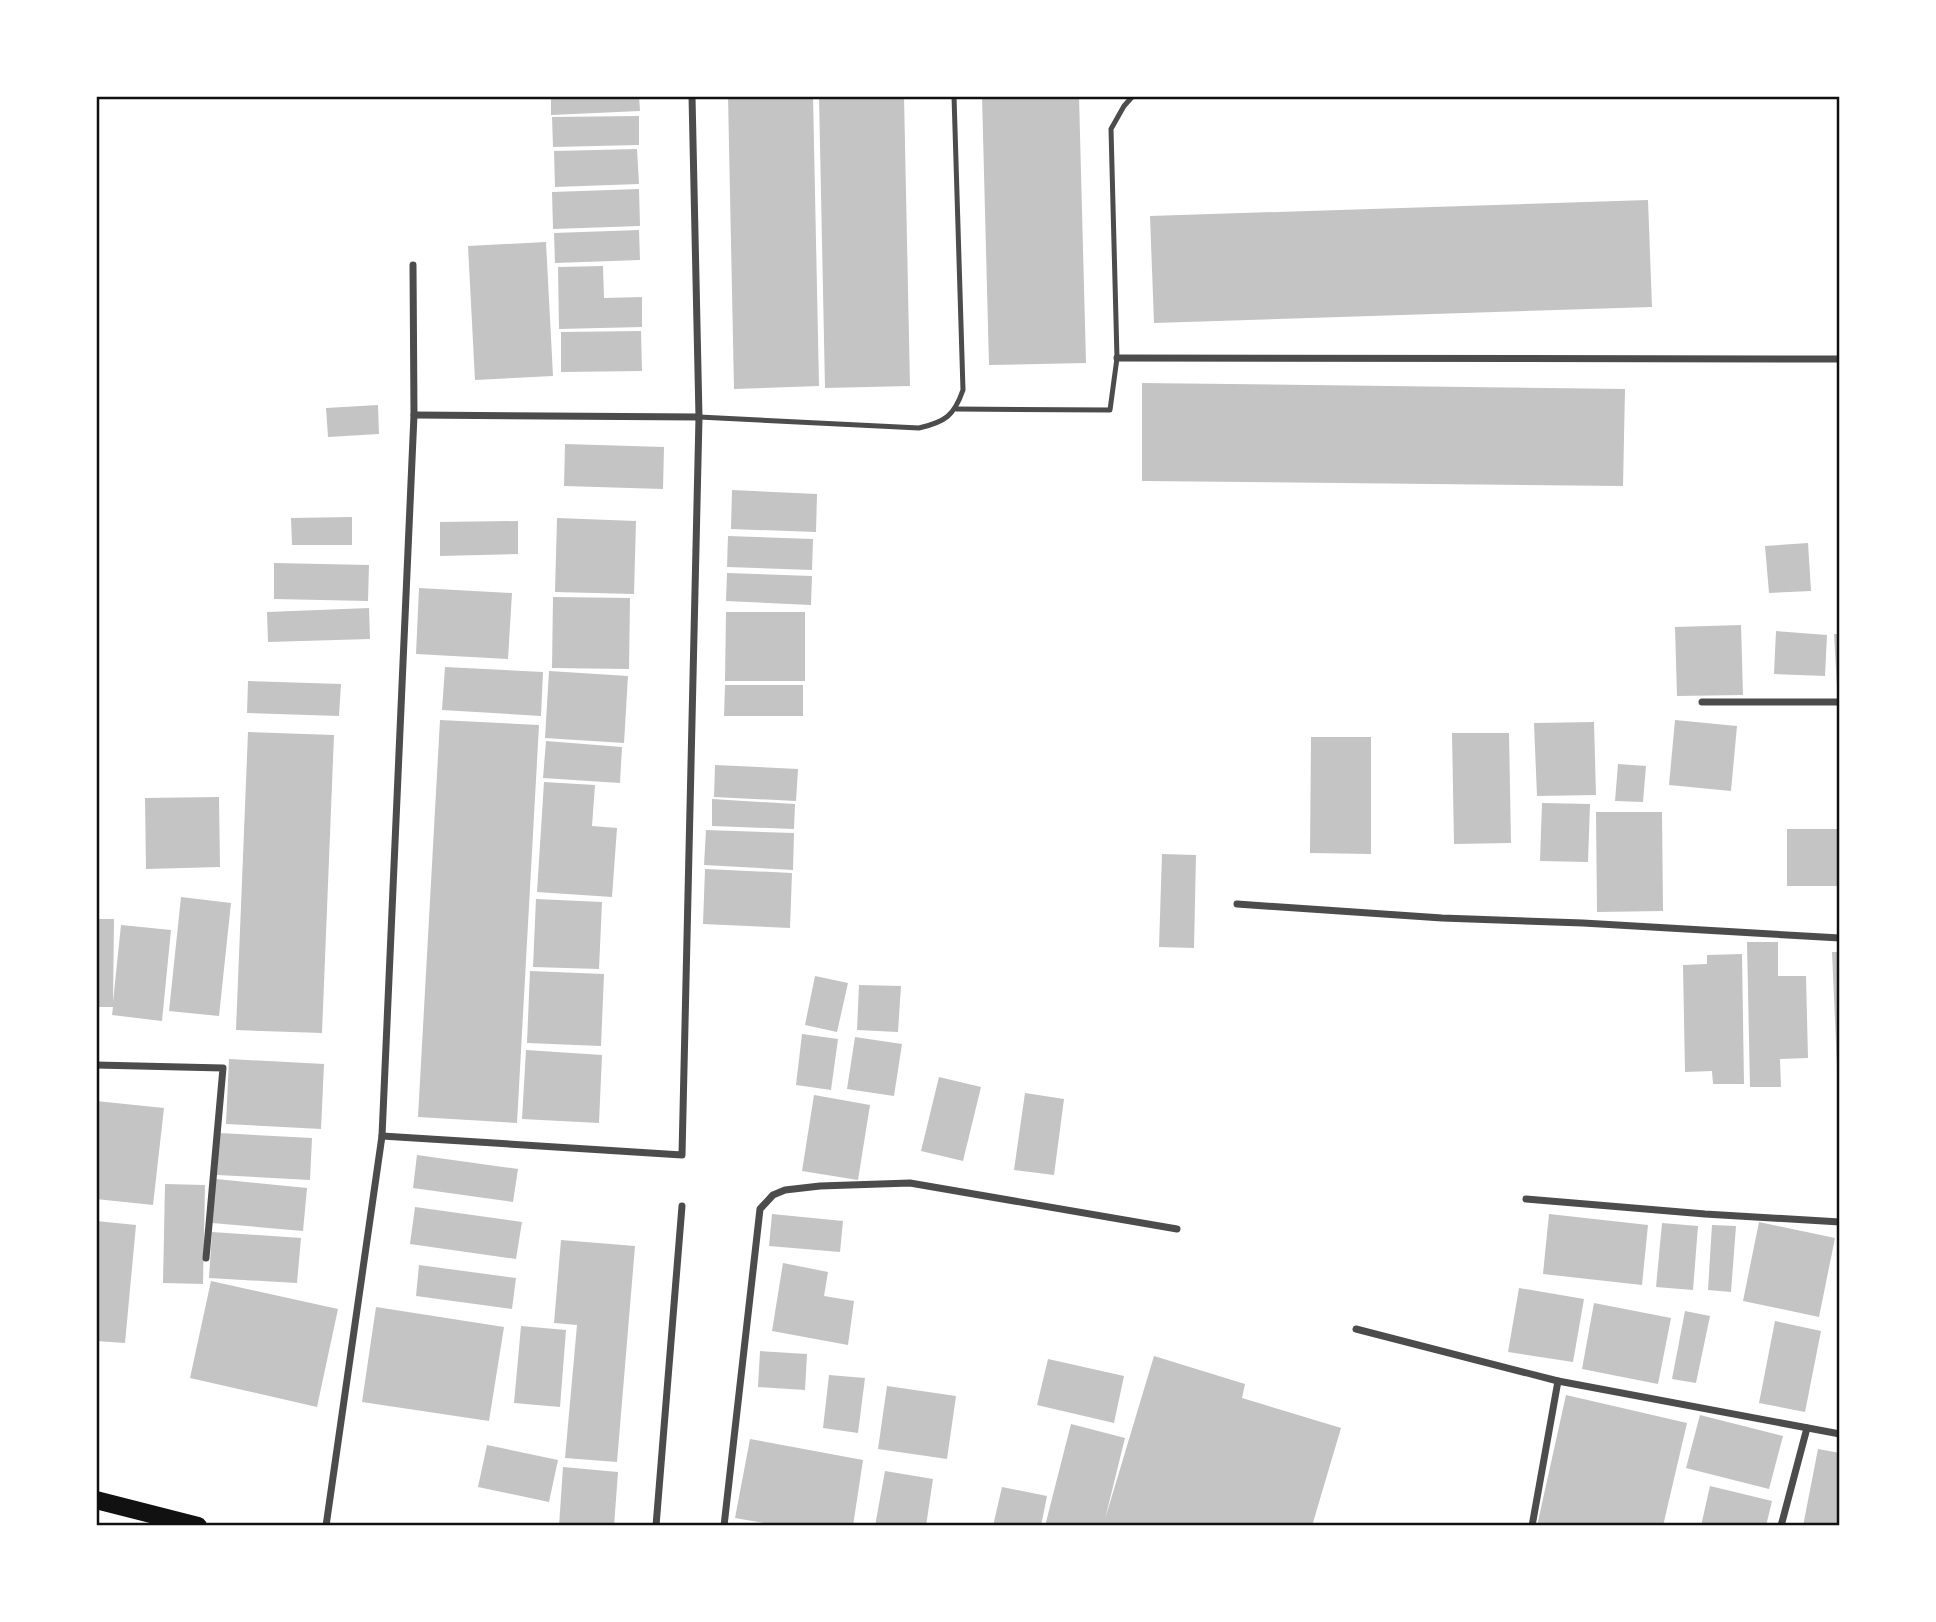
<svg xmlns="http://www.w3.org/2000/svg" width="1936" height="1622" viewBox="0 0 1936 1622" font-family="'Source Serif 4',serif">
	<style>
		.building { fill: #c4c4c4 }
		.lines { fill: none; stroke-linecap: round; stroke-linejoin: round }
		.service { stroke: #4c4c4c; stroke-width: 5 }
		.minor { stroke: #4c4c4c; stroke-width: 7 }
		.primary { stroke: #111; stroke-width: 18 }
		.neatline { fill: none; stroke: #111; stroke-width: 2.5 }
	</style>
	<rect width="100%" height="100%" fill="#fff"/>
	<!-- building -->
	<g class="building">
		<path d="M551,96H639L640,111L551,115Z"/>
		<path d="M728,96H813L819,386L734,389Z"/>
		<path d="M819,96H904L910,386L825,388Z"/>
		<path d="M982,96H1079L1086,363L989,365Z"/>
		<path d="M639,116V145L553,147L552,117Z"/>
		<path d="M637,149L639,184L555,187L554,151Z"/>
		<path d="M639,189L640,226L553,229L552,192Z"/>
		<path d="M1648,200L1652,307L1154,323L1150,216Z"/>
		<path d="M639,230L640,260L555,263L554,233Z"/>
		<path d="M546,242L553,376L475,380L468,246Z"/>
		<path d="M603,266L604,298L642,297V327L559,329L558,267Z"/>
		<path d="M641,331L642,371L561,372V332Z"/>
		<path d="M1142,383L1625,389L1623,486L1142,481Z"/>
		<path d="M378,405L379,434L328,437L326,408Z"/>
		<path d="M565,444L664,447L663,489L564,486Z"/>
		<path d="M732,490L817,494L816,532L731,529Z"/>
		<path d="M352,517V545H292L291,518Z"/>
		<path d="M557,518L636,521L634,594L555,592Z"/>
		<path d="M518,521V554L440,556V522Z"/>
		<path d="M728,536L813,539L812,570L727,567Z"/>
		<path d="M1808,543L1811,591L1769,593L1765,546Z"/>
		<path d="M274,563L369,565L368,601L274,599Z"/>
		<path d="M727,573L812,576L811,605L726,601Z"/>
		<path d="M419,588L512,593L508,659L416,654Z"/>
		<path d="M553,597L630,598L629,669L552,668Z"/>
		<path d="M369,608L370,639L268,642L267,612Z"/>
		<path d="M726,612H805V681H725Z"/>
		<path d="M1741,625L1743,695L1677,696L1675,627Z"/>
		<path d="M1776,631L1827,635L1825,676L1774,674Z"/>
		<path d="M1834,634H1840V687H1837Z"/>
		<path d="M445,667L543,672L541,716L442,710Z"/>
		<path d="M549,671L628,676L624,743L545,738Z"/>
		<path d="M248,681L341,684L339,716L247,713Z"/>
		<path d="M725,685H803V716H724Z"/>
		<path d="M440,720L539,725L517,1123L418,1117Z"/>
		<path d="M1675,720L1737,726L1731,791L1669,785Z"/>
		<path d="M1594,722L1596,795L1537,796L1534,723Z"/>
		<path d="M248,732L334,735L322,1033L236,1030Z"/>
		<path d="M1452,733H1509L1511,843L1454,844Z"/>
		<path d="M1311,737H1371V854L1310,853Z"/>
		<path d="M546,741L622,747L620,783L543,778Z"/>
		<path d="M1618,764L1646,766L1643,802L1615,801Z"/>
		<path d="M715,765L798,769L796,801L714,797Z"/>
		<path d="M544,782L595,785L592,826L617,828L612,897L537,892Z"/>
		<path d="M219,797L220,867L146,869L145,798Z"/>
		<path d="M712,799L795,804L794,829L712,826Z"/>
		<path d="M1542,803L1590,804L1588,862L1540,861Z"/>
		<path d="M1596,812H1662L1663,911L1597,912Z"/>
		<rect x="1787" y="829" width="52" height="57"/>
		<path d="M706,830L794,833L793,870L704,865Z"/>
		<path d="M1162,854L1196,855L1194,948L1159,947Z"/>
		<path d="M705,869L792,873L790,928L703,924Z"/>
		<path d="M181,897L231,903L219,1016L169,1011Z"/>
		<path d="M536,899L602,902L599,969L533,967Z"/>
		<path d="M96,919H114L113,1002L121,925L171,930L162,1021L112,1015L113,1007H96Z"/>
		<path d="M1747,942H1778V976H1806L1808,1058L1780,1059L1781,1087H1750Z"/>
		<path d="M1832,952H1840V1066H1837Z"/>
		<path d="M1742,954L1744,1084H1713L1712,1071L1685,1072L1683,965L1707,964V955Z"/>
		<path d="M530,971L604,974L601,1046L527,1043Z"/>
		<path d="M815,976L848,983L837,1032L805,1025Z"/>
		<path d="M859,985L901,986L898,1032L857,1030Z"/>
		<path d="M802,1034L838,1039L831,1090L796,1085Z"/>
		<path d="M855,1037L902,1044L894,1096L847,1089Z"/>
		<path d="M526,1050L602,1055L599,1123L522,1119Z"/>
		<path d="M229,1059L324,1064L321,1129L226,1124Z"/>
		<path d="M939,1077L981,1087L963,1161L921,1151Z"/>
		<path d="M1025,1093L1064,1099L1054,1175L1014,1170Z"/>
		<path d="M814,1095L870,1105L858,1180L802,1171Z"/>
		<path d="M96,1101L164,1108L153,1205L96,1199Z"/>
		<path d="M219,1133L312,1138L310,1180L217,1175Z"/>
		<path d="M417,1155L518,1169L513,1202L413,1188Z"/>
		<path d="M216,1179L307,1188L303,1231L212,1223Z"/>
		<path d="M165,1184L205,1185L203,1284L163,1283Z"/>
		<path d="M415,1207L522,1222L516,1259L410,1244Z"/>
		<path d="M772,1214L843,1221L840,1252L769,1246Z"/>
		<path d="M1549,1214L1648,1225L1642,1285L1543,1274Z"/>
		<path d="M96,1221L136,1225L125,1343L96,1341Z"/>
		<path d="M1759,1222L1835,1238L1819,1317L1743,1301Z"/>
		<path d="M1662,1223L1698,1226L1693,1290L1656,1287Z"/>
		<path d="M1712,1225L1736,1226L1731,1292L1708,1290Z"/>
		<path d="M212,1232L301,1238L297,1283L209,1278Z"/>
		<path d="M561,1240L635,1246L617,1462L565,1458L577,1325L554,1323Z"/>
		<path d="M783,1263L828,1272L824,1296L854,1301L848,1345L772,1331Z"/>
		<path d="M419,1265L516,1278L512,1309L416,1296Z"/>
		<path d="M211,1281L338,1309L317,1407L190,1378Z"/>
		<path d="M1519,1288L1584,1299L1573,1362L1508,1352Z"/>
		<path d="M1594,1303L1671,1318L1658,1384L1582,1369Z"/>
		<path d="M376,1307L504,1327L489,1421L362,1402Z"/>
		<path d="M1685,1311L1710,1316L1696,1383L1672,1379Z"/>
		<path d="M1775,1321L1821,1331L1805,1412L1759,1403Z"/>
		<path d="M521,1326L566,1330L560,1407L514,1403Z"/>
		<path d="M760,1351L807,1354L805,1390L758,1387Z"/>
		<path d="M1154,1356L1245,1384L1242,1398L1341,1428L1312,1526H1045L1071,1424L1125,1438L1105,1519Z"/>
		<path d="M1048,1359L1124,1376L1114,1423L1037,1405Z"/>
		<path d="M829,1375L865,1378L858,1433L823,1428Z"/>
		<path d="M887,1386L956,1396L947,1459L878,1449Z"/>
		<path d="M1566,1395L1687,1423L1663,1526H1537Z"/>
		<path d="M1700,1415L1783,1436L1769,1489L1686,1468Z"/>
		<path d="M750,1439L863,1460L853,1526H781L735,1518Z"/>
		<path d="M487,1445L558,1460L549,1502L478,1487Z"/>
		<path d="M1818,1449L1840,1453V1526H1803Z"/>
		<path d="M563,1467L618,1472L614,1526H559Z"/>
		<path d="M885,1471L933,1479L926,1526H875Z"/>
		<path d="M1710,1486L1772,1501L1766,1526H1701Z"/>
		<path d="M1002,1487L1047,1496L1041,1526H993Z"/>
	</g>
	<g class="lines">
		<!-- service -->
		<g class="service">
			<path d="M956,409L1110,410L1117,358L1111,129L1124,106L1133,96"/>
			<path d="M699,417L919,428C945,422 954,416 963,390L954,96"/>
		</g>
		<!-- minor -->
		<g class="minor">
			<path d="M1117,358L1840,359"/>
			<path d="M414,415L699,417"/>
			<path d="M1702,702H1840"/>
			<path d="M1237,904L1442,918L1583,923L1840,938"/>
			<path d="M96,1065L223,1068L206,1258"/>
			<path d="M382,1136L682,1155L699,417L692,96"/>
			<path d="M1526,1199L1705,1214L1840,1222"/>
			<path d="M1356,1329L1558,1381"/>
			<path d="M326,1526L382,1136L414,415L413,265"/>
			<path d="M656,1526L682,1206"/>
			<path d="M724,1526L760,1209L773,1195L785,1190L820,1186L910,1183L1177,1229"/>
			<path d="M1532,1526L1558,1381L1840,1434"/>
			<path d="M1781,1526L1807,1428"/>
		</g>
		<!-- primary -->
		<path class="primary" d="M96,1500L198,1526"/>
	</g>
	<!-- border -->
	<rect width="1936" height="1622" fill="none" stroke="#ffffff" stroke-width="196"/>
	<rect x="98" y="98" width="1740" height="1426" class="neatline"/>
</svg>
